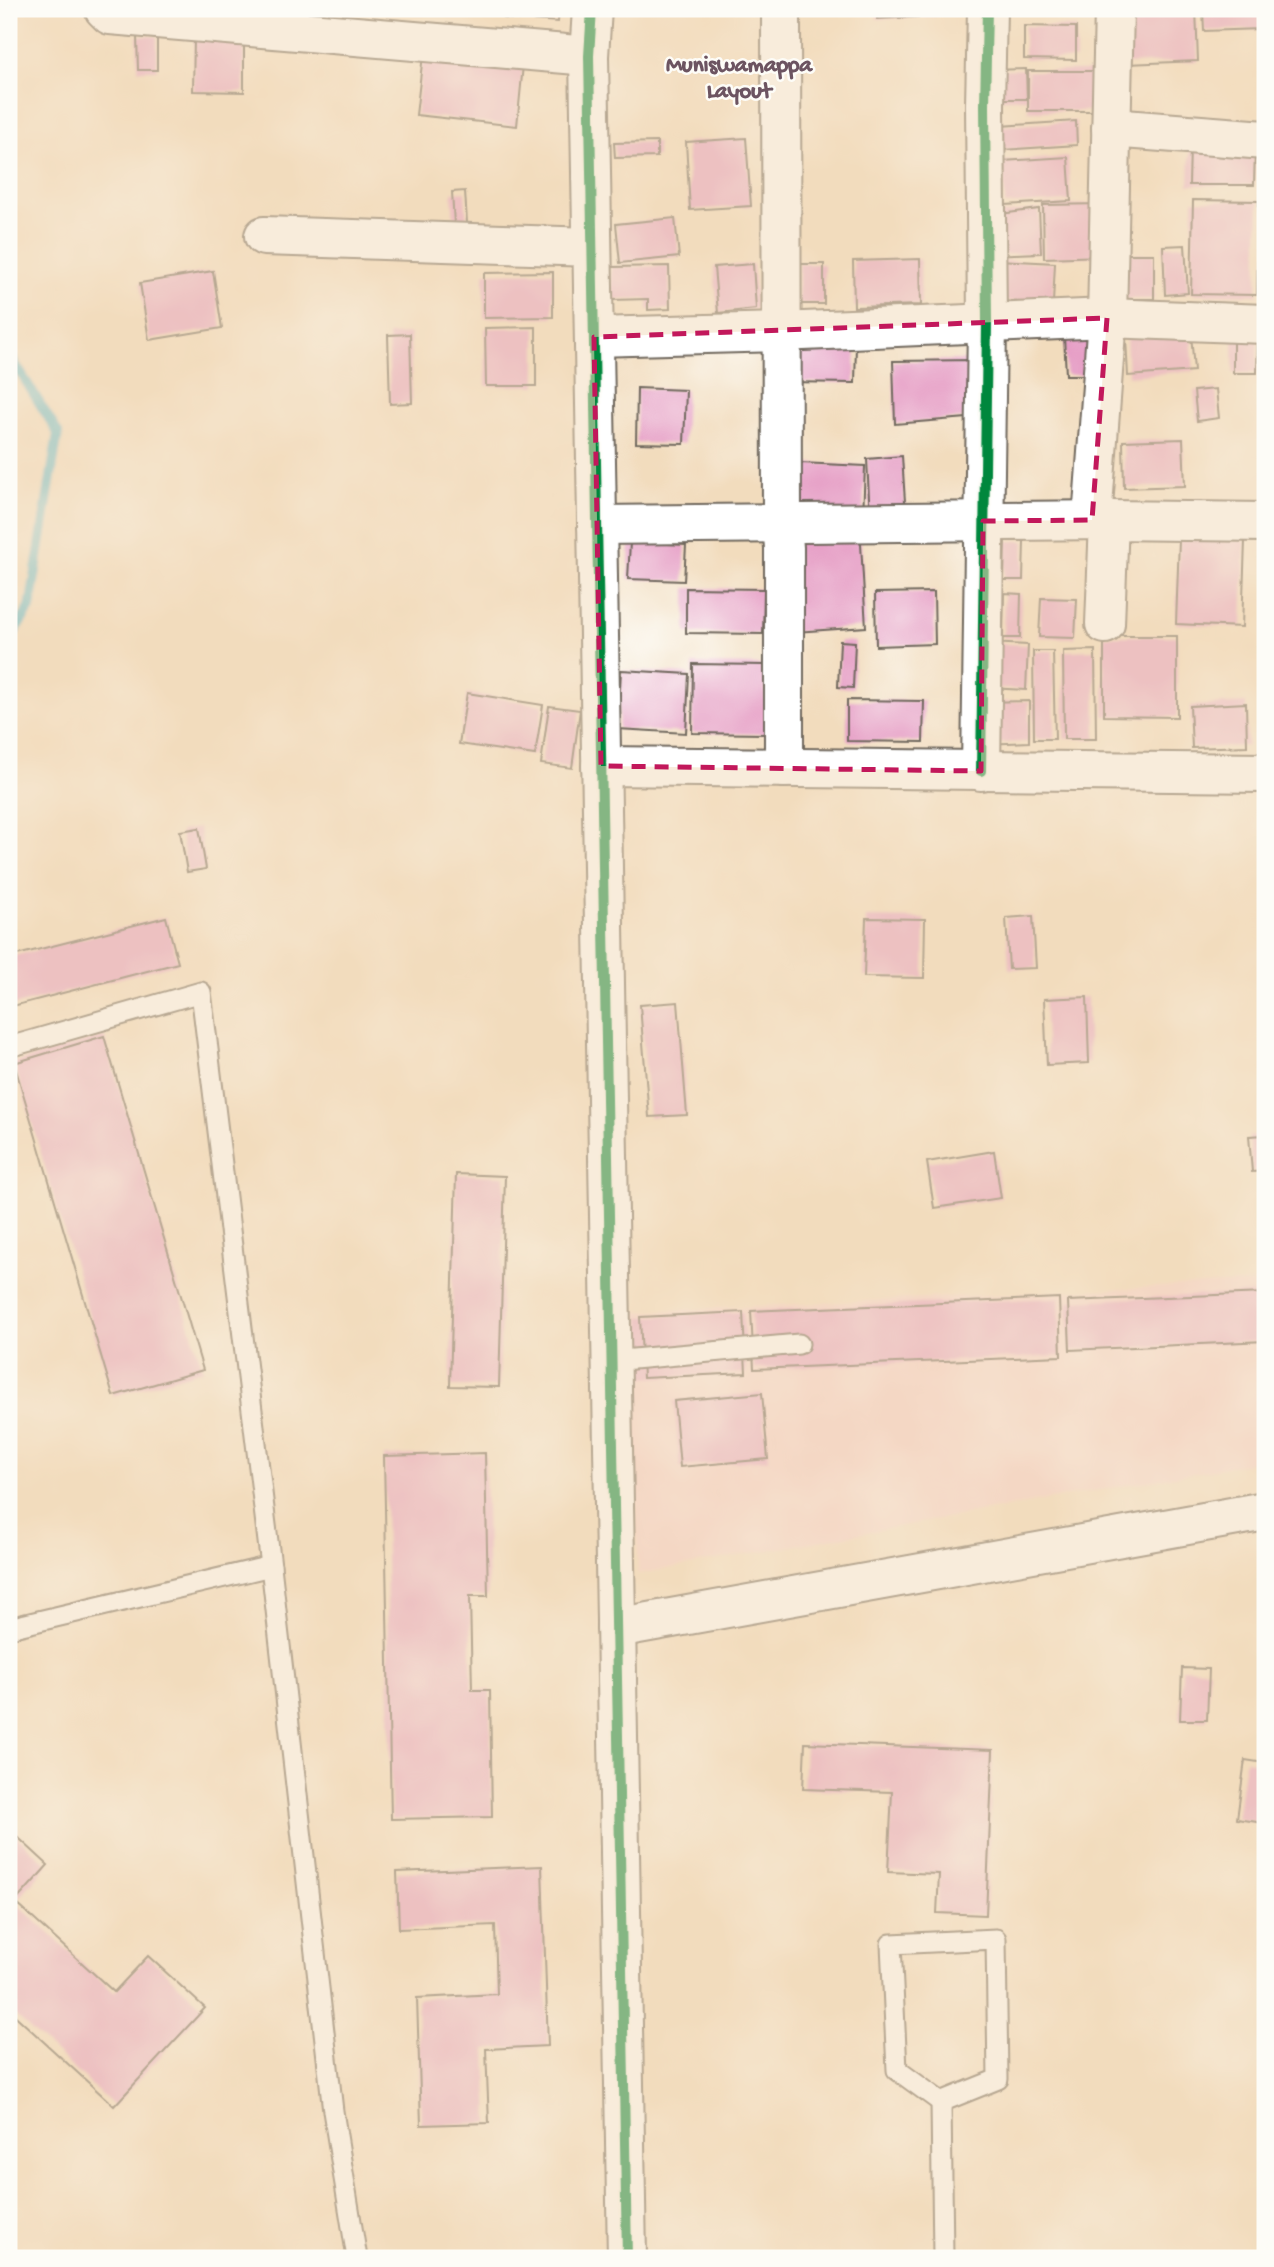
<svg xmlns="http://www.w3.org/2000/svg" width="1274" height="2267" viewBox="0 0 1274 2267" font-family="'Gochi Hand',sans-serif">
	<style>
		.built { fill: #f7d0cc }
		.lines { fill: none; stroke-linecap: round; stroke-linejoin: round }
		.stream { stroke: #4db4cb; stroke-width: 10 }
		.building { fill: #e69fc6 }
		.service-casing { stroke: #71695e; stroke-width: 23 }
		.minor-casing { stroke: #71695e; stroke-width: 42 }
		.service { stroke: #fff; stroke-width: 19 }
		.minor { stroke: #fff; stroke-width: 38 }
		.cycleway-casing { stroke: #fdfcf7; stroke-width: 15 }
		.cycleway { stroke: #00873e; stroke-width: 10 }
		.marked { fill: none; stroke: #c2185b; stroke-width: 5; stroke-dasharray: 14 9; stroke-linejoin: round }
		.labels { text-anchor: middle; stroke-width: 5; stroke-linejoin: round; paint-order: stroke }
		.neighbourhood-label { font-size: 23px; font-weight: bold; fill: #6c5461; stroke: #fdfcf7 }
	</style>
	<rect width="100%" height="100%" fill="#fdfcf7"/>
	<filter id="ink" filterUnits="userSpaceOnUse"><feTurbulence type="fractalNoise" baseFrequency=".0143" numOctaves="2"/><feDisplacementMap in="SourceGraphic" scale="14" xChannelSelector="R" yChannelSelector="G"/><feConvolveMatrix kernelMatrix="1 2 1 2 8 2 1 2 1" color-interpolation-filters="sRGB"/></filter>
	<filter id="wash" filterUnits="userSpaceOnUse"><feTurbulence type="fractalNoise" baseFrequency=".00686" numOctaves="4" result="noise"/><feDisplacementMap in="SourceGraphic" scale="28" xChannelSelector="R" yChannelSelector="G"/><feGaussianBlur stdDeviation="1.57" result="paint"/><feColorMatrix in="noise" values="0 0 0 0 0 0 0 0 0 0 0 0 0 0 0 0 0 1.4 0 .05"/><feComposite in="paint" operator="in"/></filter>
	<g filter="url(#wash)">
		<rect width="100%" height="100%" fill="#f2dcbd"/>
		<!-- built -->
		<path class="built" d="M1265,1282V1460L638,1574L632,1312Z"/>
		<g class="lines">
			<!-- stream -->
			<path class="stream" d="M9,354L58,433L30,608L9,640"/>
		</g>
		<g id="blocks">
			<!-- building -->
			<g class="building">
				<path d="M505,9H559L558,22L504,18Z"/>
				<path d="M877,9H936L937,16L877,19Z"/>
				<path d="M1124,9H1196L1198,61L1127,64Z"/>
				<path d="M1203,9H1259L1260,29L1204,31Z"/>
				<path d="M1024,26L1076,27V60L1024,59Z"/>
				<path d="M137,36H157V70H138Z"/>
				<path d="M194,38L244,39V92L193,91Z"/>
				<path d="M423,55L523,65L517,126L416,115Z"/>
				<path d="M1026,69L1027,99H990L989,70Z"/>
				<path d="M1028,71H1094L1093,111H1028Z"/>
				<path d="M1076,121L1077,145L1002,150L1000,126Z"/>
				<path d="M746,138L751,206L690,210L686,142Z"/>
				<path d="M657,142V157L615,158L614,143Z"/>
				<path d="M1190,147H1255L1254,185H1189Z"/>
				<path d="M1068,157L1071,201L1005,205L1003,161Z"/>
				<path d="M465,191L467,223L454,224L452,192Z"/>
				<path d="M1193,200L1259,201L1257,295L1191,294Z"/>
				<path d="M1103,204L1104,256L1044,258L1043,205Z"/>
				<path d="M1039,209L1041,253L991,255L992,215Z"/>
				<path d="M675,218L679,257L620,263L616,224Z"/>
				<path d="M1185,245L1188,293L1165,295L1163,246Z"/>
				<rect x="1119" y="254" width="35" height="45"/>
				<path d="M920,259L921,305L854,307L853,261Z"/>
				<path d="M998,260L1055,263L1053,303L996,301Z"/>
				<path d="M753,264L756,309L718,313L714,267Z"/>
				<path d="M799,264H824V304H798Z"/>
				<path d="M669,266L670,309L648,310V299L612,300L611,267Z"/>
				<path d="M213,271L222,328L149,340L140,283Z"/>
				<path d="M553,272V317L484,318V273Z"/>
				<path d="M536,327V386H486L485,328Z"/>
				<path d="M1191,333L1194,371L1128,376L1126,338Z"/>
				<path d="M410,334L412,403L390,404L388,335Z"/>
				<path d="M1233,334H1258L1257,373H1233Z"/>
				<path d="M1089,335L1091,375H1066L1064,336Z"/>
				<path d="M787,345H856L855,383L786,382Z"/>
				<path d="M976,360L979,417L895,424L893,361Z"/>
				<path d="M637,388L686,390L684,444L636,443Z"/>
				<path d="M1216,389L1219,418L1197,421L1194,391Z"/>
				<path d="M1183,439L1185,486L1124,488L1123,441Z"/>
				<path d="M902,456L906,517L870,518L867,459Z"/>
				<path d="M800,463L865,466L863,516L798,513Z"/>
				<path d="M860,528L866,627L795,632L789,533Z"/>
				<path d="M1179,539L1245,541L1242,627L1176,624Z"/>
				<path d="M1005,541H1024L1023,580H1004Z"/>
				<path d="M630,542L686,545L684,581L628,579Z"/>
				<path d="M686,588L764,589L763,634L686,633Z"/>
				<path d="M934,592L935,644L876,646L875,593Z"/>
				<path d="M1004,593L1021,594L1020,638H1003Z"/>
				<path d="M1041,598L1077,599L1075,638L1039,637Z"/>
				<path d="M1104,636H1177V717L1104,716Z"/>
				<path d="M840,641L855,642L853,688L838,687Z"/>
				<path d="M991,643L1028,645L1026,690L989,688Z"/>
				<path d="M1095,650L1096,739H1064L1063,651Z"/>
				<path d="M1033,651H1053L1055,739H1034Z"/>
				<path d="M693,664L766,665L765,734L692,733Z"/>
				<path d="M621,670L689,674L686,733L618,729Z"/>
				<path d="M467,693L543,705L535,755L459,744Z"/>
				<path d="M847,700L924,701L923,742L847,741Z"/>
				<path d="M1029,701V742L984,744L985,702Z"/>
				<path d="M1246,703L1247,746L1192,748L1190,706Z"/>
				<path d="M549,706L580,710L572,768L541,764Z"/>
				<path d="M199,828L206,869L187,872L180,831Z"/>
				<path d="M1033,916L1036,968L1009,969L1006,918Z"/>
				<path d="M166,917L178,963L9,1007V957Z"/>
				<path d="M866,918L925,919L924,978L864,977Z"/>
				<path d="M1087,997L1089,1063L1047,1065L1044,999Z"/>
				<path d="M678,1002L687,1115L649,1117L640,1005Z"/>
				<path d="M104,1036L203,1370L113,1396L14,1063Z"/>
				<path d="M1265,1135V1171L1252,1172L1249,1136Z"/>
				<path d="M994,1151L1001,1198L934,1208L927,1162Z"/>
				<path d="M456,1174L505,1176L499,1387L450,1386Z"/>
				<path d="M1265,1293V1341L1070,1350L1068,1301Z"/>
				<path d="M1059,1298L1061,1356L754,1369L751,1311Z"/>
				<path d="M743,1312L746,1373L643,1378L640,1317Z"/>
				<path d="M762,1393L768,1459L680,1467L674,1401Z"/>
				<path d="M485,1453L488,1596H470L472,1690H490L492,1817L391,1819L384,1456Z"/>
				<path d="M1182,1668L1209,1669L1207,1720H1180Z"/>
				<path d="M805,1743L993,1750L986,1915L937,1913L939,1874L888,1872L892,1792L803,1789Z"/>
				<path d="M1245,1760L1265,1763L1264,1823L1237,1819Z"/>
				<path d="M9,1829L48,1865L15,1902L114,1992L148,1956L205,2008L114,2106L9,2010Z"/>
				<path d="M542,1866L548,2046L486,2049L489,2123L421,2125L417,1998L497,1994L495,1925L399,1929L397,1872Z"/>
			</g>
		</g>
	</g>
	<g filter="url(#ink)">
		<use href="#blocks" fill-opacity="0" stroke="#71695e" stroke-width="2"/>
		<g class="lines">
			<!-- service casing -->
			<g class="service-casing">
				<g id="service">
					<path d="M9,1047L201,992L271,1566"/>
					<path d="M611,1361L799,1344"/>
					<path d="M9,1628L271,1566L333,2111L357,2258"/>
					<path d="M996,1939L998,2079L941,2102L897,2070L891,1944Z"/>
					<path d="M941,2102L943,2258"/>
				</g>
			</g>
			<!-- minor casing -->
			<g class="minor-casing">
				<g id="minor">
					<path d="M104,9L110,15L589,56"/>
					<path d="M592,9L589,56L627,2258"/>
					<path d="M781,9L782,523L784,548V768"/>
					<path d="M1111,128L1265,140"/>
					<path d="M264,236L592,247"/>
					<path d="M594,337L780,332L1107,318L1265,324"/>
					<path d="M1092,520L1107,318L1114,9"/>
					<path d="M597,525L1109,520L1265,522"/>
					<path d="M1105,624L1109,520"/>
					<path d="M601,766L1265,773"/>
					<path d="M981,771L987,322L985,105L987,9"/>
					<path d="M616,1628L1265,1511"/>
				</g>
			</g>
			<!-- service -->
			<use href="#service" class="service"/>
			<!-- minor -->
			<use href="#minor" class="minor"/>
			<!-- cycleway casing -->
			<g class="cycleway-casing">
				<g id="cycleway">
					<path d="M592,9L589,56L627,2258"/>
					<path d="M981,771L987,322L985,105L987,9"/>
				</g>
			</g>
			<!-- cycleway -->
			<use href="#cycleway" class="cycleway"/>
		</g>
	</g>
	<!-- marked area -->
	<path d="M0 0H1274V2267H0ZM1107,318L1092,520L983,521L981,771L601,766L594,337Z" fill="#f2dcbd" fill-opacity=".55" fill-rule="evenodd"/>
	<path class="marked" d="M1107,318L1092,520L983,521L981,771L601,766L594,337Z"/>
	<g class="labels">
		<!-- neighbourhood labels -->
		<g class="neighbourhood-label">
			<text x="739" y="71">Muniswamappa<tspan x="739" dy="26">Layout</tspan></text>
		</g>
	</g>
	<!-- margin -->
	<rect width="1274" height="2267" fill="none" stroke="#fdfcf7" stroke-width="35"/>
</svg>
